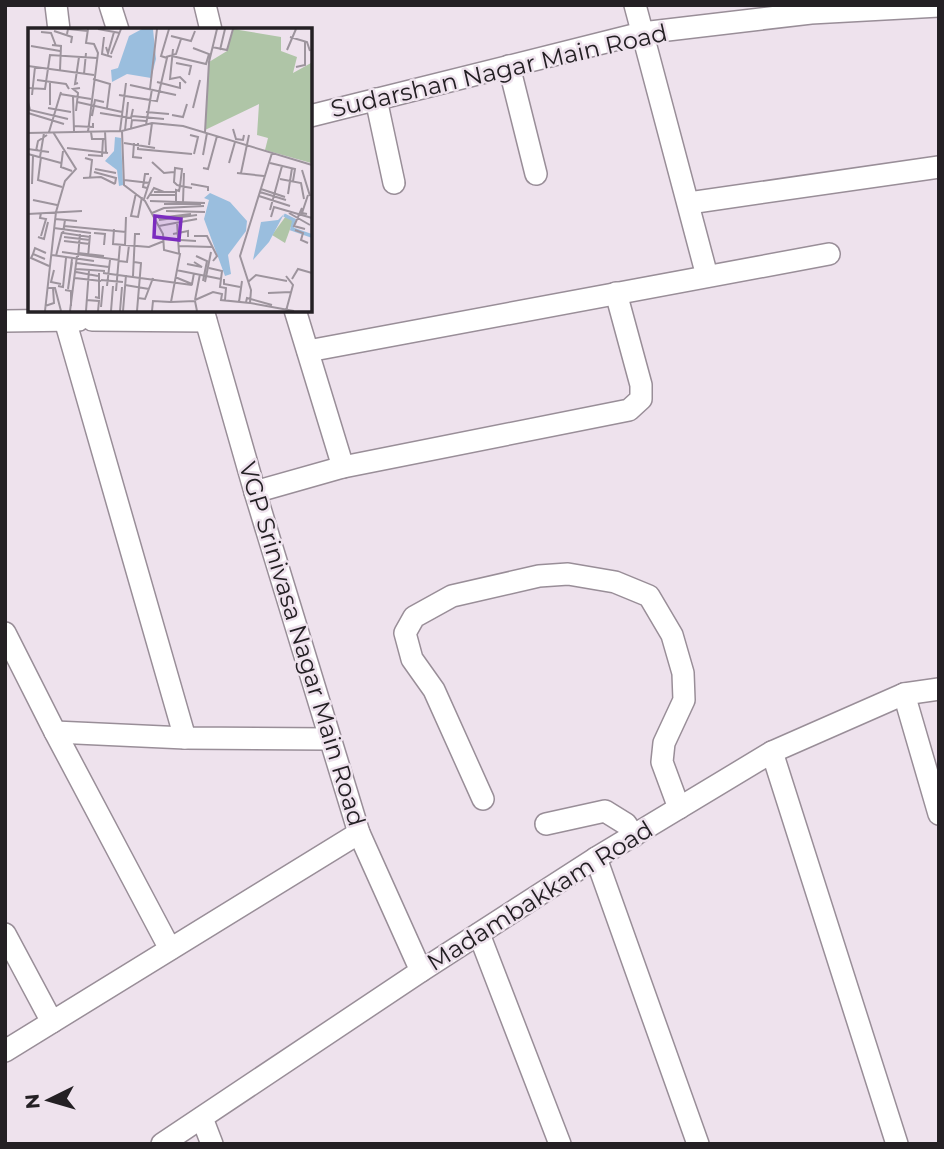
<svg xmlns="http://www.w3.org/2000/svg" width="944" height="1149" viewBox="0 0 944 1149" font-family="Montserrat,sans-serif">
	<style>
		.lines { fill: none; stroke-linecap: round; stroke-linejoin: round }
		.minor-casing { stroke: #998e98; stroke-width: 24 }
		.minor { stroke: #fff; stroke-width: 21 }
		.labels { text-anchor: middle; stroke-width: 5; stroke-linejoin: round; paint-order: stroke }
		.street-label { font-size: 24px; fill: #242024; stroke: #eee2ed }
		.inset-river { fill: none; stroke: #9abede; stroke-width: 3.5 }
		.inset-road { fill: none; stroke: #9d949d; stroke-width: 2 }
		.view { fill: #7b2cbf; fill-opacity: 0.15; stroke: #7b2cbf; stroke-width: 3.5 }
		.inset-edge { fill: none; stroke: #242024; stroke-width: 3.5 }
	</style>
	<rect width="100%" height="100%" fill="#eee2ed"/>
	<g class="lines">
		<!-- minor casing -->
		<g class="minor-casing">
			<g id="minor">
				<path d="M56,5L59,30"/>
				<path d="M110,5L118,30"/>
				<path d="M205,5L211,30"/>
				<path d="M635,5L707,276"/>
				<path d="M509,66L536,174"/>
				<path d="M376,99L394,183"/>
				<path d="M310,116L642,33L811,13L939,6"/>
				<path d="M689,203L939,167"/>
				<path d="M91,310L92,320L206,321"/>
				<path d="M203,310L255,492L359,833L421,971"/>
				<path d="M295,310L343,467"/>
				<path d="M65,320L185,738"/>
				<path d="M5,321L79,320"/>
				<path d="M308,351L829,254"/>
				<path d="M255,492L343,467L629,410L641,399V385L616,293"/>
				<path d="M5,633L55,732L170,949"/>
				<path d="M904,694L939,814"/>
				<path d="M55,732L185,738L329,739"/>
				<path d="M772,752L897,1144"/>
				<path d="M483,799L434,690L412,659L405,633L414,617L452,596L539,576L568,574L615,582L649,596L672,635L683,673L684,700L664,743L662,762L679,808"/>
				<path d="M546,824L605,811L626,824L634,836"/>
				<path d="M596,858L698,1144"/>
				<path d="M5,934L52,1022"/>
				<path d="M479,934L560,1144"/>
				<path d="M5,1051L359,833"/>
				<path d="M202,1118L212,1144"/>
				<path d="M162,1144L421,971L596,858L772,752L904,694L939,689"/>
			</g>
		</g>
		<!-- minor -->
		<use href="#minor" class="minor"/>
	</g>
	<g class="labels">
		<!-- street labels -->
		<g class="street-label">
			<text transform="translate(499 71) rotate(-13)" y="8">Sudarshan Nagar Main Road</text>
			<text transform="translate(302 644) rotate(73)" y="8">VGP Srinivasa Nagar Main Road</text>
			<text transform="translate(540 896) rotate(-32)" y="8">Madambakkam Road</text>
		</g>
	</g>
	<!-- overview -->
	<g transform="translate(28 28)">
		<rect width="284" height="284" fill="#eee2ed"/>
		<path d="M205,1L253,9V23L269,29L265,45L283,35V135L237,122L240,110L229,107L231,76L177,102L181,34L199,23Z" fill="#afc5a7"/>
		<path d="M258,188L265,193L257,215L244,207Z" fill="#afc5a7"/>
		<path d="M114,1H125L128,31L123,50L99,46L84,54L83,42L90,40L101,8ZM87,109L93,110L95,157L91,158L89,142L77,133L86,123ZM182,165L202,174L219,193L218,203L200,227L203,246L197,248L176,191L181,172L176,170ZM256,186L241,214L225,232L233,194L250,192Z" fill="#9abede"/>
		<path class="inset-river" d="M256,187L266,192L264,201L284,208"/>
		<path class="inset-road" d="M70,1L92,5M26,3L44,9L43,15M13,4L23,5L28,18M39,6L40,1L60,3M143,8L163,13L167,3M76,9L74,26L84,29M262,9L279,14L282,23M24,17L33,18L32,42M3,18L32,23M78,19L80,25L86,4M184,19L199,22L205,1M145,21L142,51L152,49L158,55M192,22L197,1M259,22L268,1M83,26L93,1M144,28L178,36L181,26L165,20M138,29L148,26L153,11M148,35L163,38L161,47M0,38L66,47M268,39L277,37V13M56,46L58,25M65,51L82,56L79,80M9,52L38,56L41,61M129,54L152,60V54M50,55L47,56L51,29M102,57L148,67M0,60L17,61L22,27L69,30M122,61L129,1M32,66L63,71M4,67L7,39M91,67L129,73L139,30L133,28L141,1M45,69L46,103M0,74L2,82L40,91M49,74L94,84M22,77V54M20,80L43,84M165,80L172,52M48,83L50,65L45,61L52,60M118,84L141,86M0,85L36,96M72,85L103,90L105,81M144,87L155,89L159,76M64,88L67,72L76,74M104,88L136,91M118,97L124,61M45,98L65,99V95M103,100L104,92L118,93M205,101L208,111L215,112L216,107M97,102L100,74M77,103L78,125M92,103L98,55M94,103L96,157L117,173L135,206L136,222L152,226L143,274L167,273L169,283M21,104L33,64M60,104L70,25L66,16L58,15L60,1M63,104L64,111H78M177,104L181,34L189,1M0,105L94,103L124,95L155,98L284,137M162,107L170,109L166,126M96,115L127,120M106,115L105,129L114,130M110,115V121L164,126M121,117L124,95M39,120L80,125M0,121L21,124M8,123L10,113L19,107M35,123L33,139L44,143M244,125L212,228L223,262L222,275L266,283M0,126L33,135M60,127L74,128L75,111M175,127L179,105M12,129L16,105M13,129L10,152L34,159M57,130L64,132L62,150M124,134L136,145L146,144M201,135L207,114M242,135L267,141L265,153M175,140L180,141L189,108M67,141L88,145M274,142L282,168M66,144L88,150L87,156M209,145L236,148M213,145L221,107M55,150L73,149L87,156M252,151L273,155L276,171M96,152L122,155M4,156L5,128M163,156L180,159V163M119,160L115,159L117,146H121M233,161L257,169M126,164H148M232,164L258,172M108,165L103,188L110,189L114,169M260,166L264,140M121,167H148M231,168L262,178M116,171L123,149M119,171L126,160L136,164M5,172L29,177M122,173L177,175M155,174L156,145M136,176H173M148,176V162L151,163L152,158L154,141L147,140L146,154L149,157L152,158L164,160M274,180L266,198L277,201M242,182L254,138M138,183L177,184M124,185L136,180L176,178M261,185L282,197M0,186L54,183M279,186L274,185L280,167M243,189L246,179L284,190M130,190L163,186M27,191L49,193M37,192L35,205L62,209M131,192L169,187M149,194L151,225M36,198L98,204M131,198L169,191M26,200L63,205M86,201L85,216L121,219L136,213M267,202L275,205L273,212L280,215M66,205L77,206L76,217M145,206L160,203V209M13,208L18,191L12,190L13,185M166,208H179L189,228L185,233M10,209L16,211L20,194M36,209L62,212M136,211L168,213M36,213L62,216M97,217L98,189M151,218L184,219M34,224L91,232M50,225L76,228M5,226L3,230L21,238M24,227L66,233M28,228L34,204M168,228L179,233L175,253M50,229L52,206M60,229L62,207M17,231L5,226L7,220L18,225M91,233L99,234L101,217M44,234L40,261L44,231M106,234L113,235L109,283M48,235L81,239M159,236L174,239L166,234M181,240L194,243L192,259L198,260L197,272M48,241L77,243M26,242L23,254L33,256M148,242L193,251M48,244L70,248M75,245L164,257M105,248L107,206H112M147,249L164,256L166,245M47,250L73,253M196,251V256L212,259M264,251L270,241L284,245M73,252L95,254M177,254L183,224M220,254L228,247L259,253M97,257L121,261M30,258L35,259L38,230M79,258L82,232M19,260H27L33,283M37,262L43,263V278M88,263L92,216M240,265L263,264M67,269L71,270V245M110,270L117,271L125,250M58,272L71,273L70,283M167,272L185,264L194,266L193,272L222,275M167,272L172,246M211,274L214,253M218,274L219,270L244,277M17,278L26,275L25,260M73,279L75,258M17,283L28,184L37,153L48,141L25,104M42,283L49,228M58,283L61,242M83,283L85,258M92,283L94,259M95,283L98,247M124,283L125,273L143,274M258,283L265,257L258,248"/>
		<path class="view" d="M127,188L153,191L151,212L126,209Z"/>
		<rect width="284" height="284" class="inset-edge"/>
	</g>
	<!-- border -->
	<rect width="944" height="1149" fill="none" stroke="#242024" stroke-width="14"/>
	<!-- north arrow -->
	<g transform="translate(49 1100) rotate(265)" stroke="#eee2ed" stroke-width="5" paint-order="stroke">
	<path d="M0-5L12 26L0 18L-12 26Z" fill="#242024"/>
	<text y="-10" font-size="19" font-weight="bold" text-anchor="middle" fill="#242024">N</text>
	</g>
</svg>
